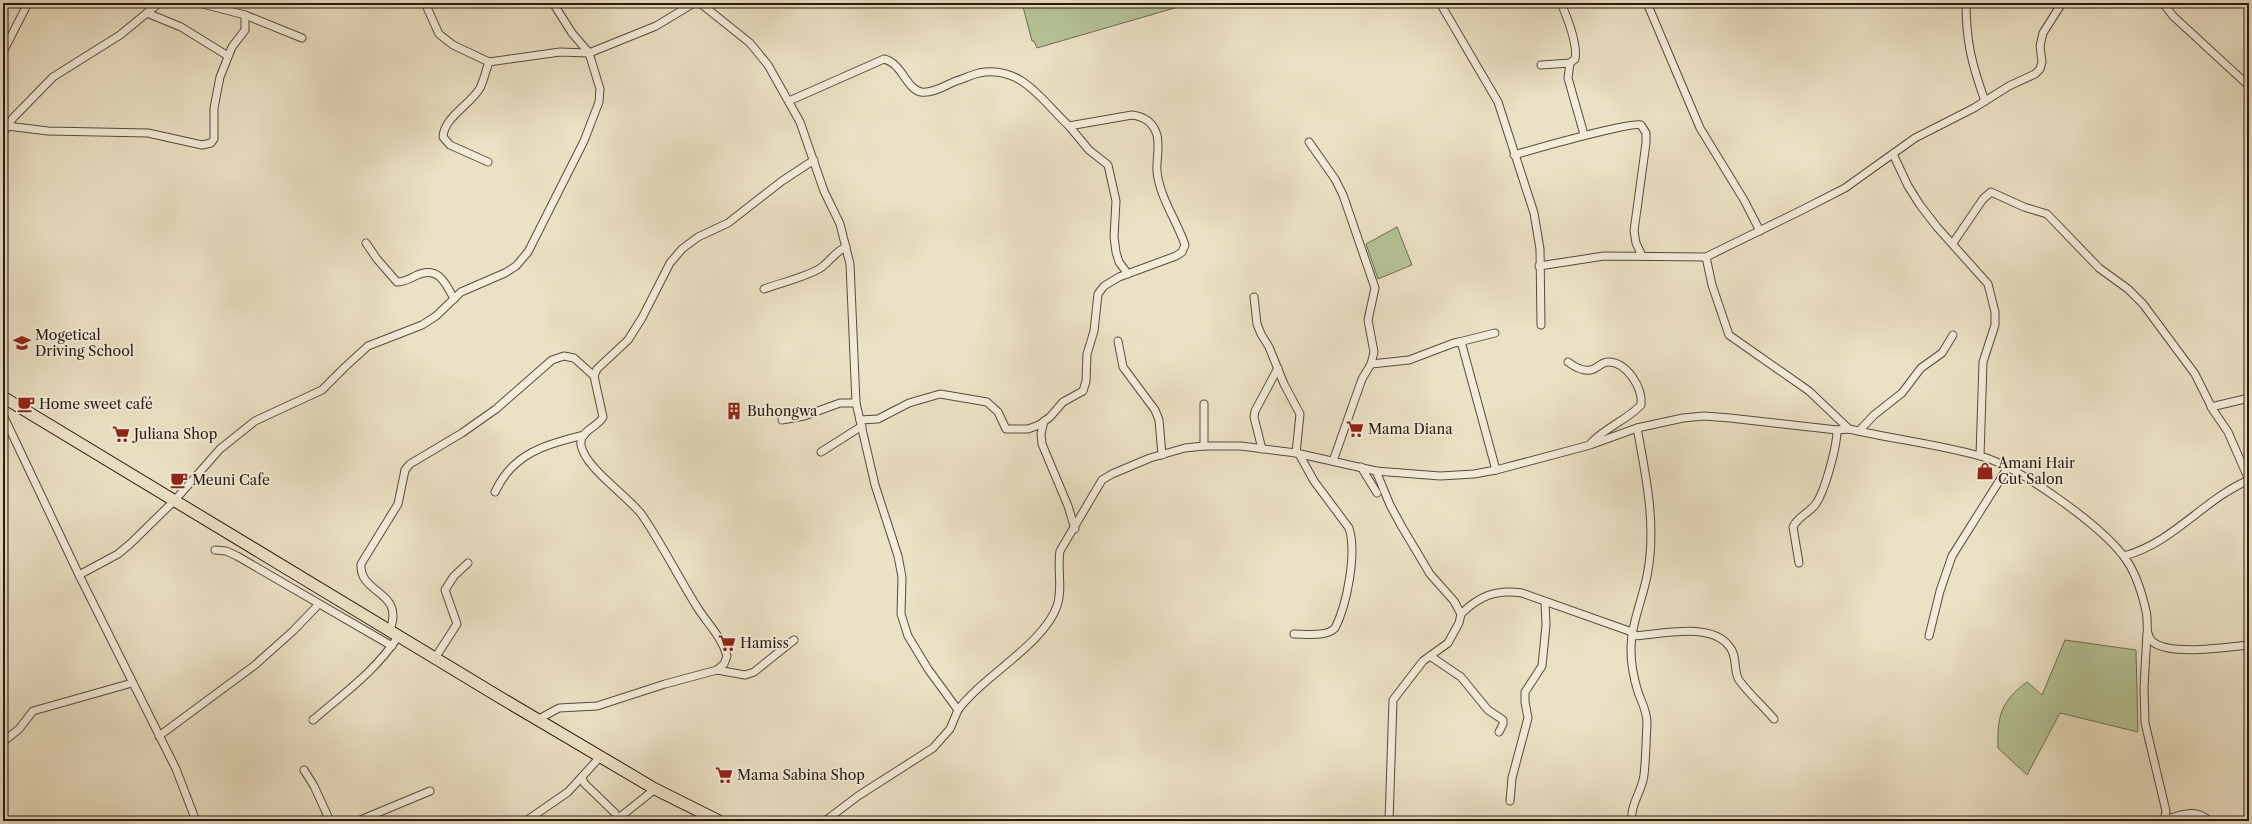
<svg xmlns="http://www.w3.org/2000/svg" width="2252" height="824" viewBox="0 0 2252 824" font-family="'Libre Caslon Text',serif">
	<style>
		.green { fill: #b5c396; stroke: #6e6e53 }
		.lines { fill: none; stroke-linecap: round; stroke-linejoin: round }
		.minor-casing { stroke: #584b3d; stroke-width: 9 }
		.trunk-casing { stroke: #271910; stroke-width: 13 }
		.minor { stroke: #f2ecd9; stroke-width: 7 }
		.trunk { stroke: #ebe1c4; stroke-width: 11 }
		.labels { text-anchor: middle; stroke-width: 3.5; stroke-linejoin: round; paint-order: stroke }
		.poi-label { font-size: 14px; fill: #271910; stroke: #f2ecd9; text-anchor: start }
	</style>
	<rect width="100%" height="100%" fill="#ebe1c4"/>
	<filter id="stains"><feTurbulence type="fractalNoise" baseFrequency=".005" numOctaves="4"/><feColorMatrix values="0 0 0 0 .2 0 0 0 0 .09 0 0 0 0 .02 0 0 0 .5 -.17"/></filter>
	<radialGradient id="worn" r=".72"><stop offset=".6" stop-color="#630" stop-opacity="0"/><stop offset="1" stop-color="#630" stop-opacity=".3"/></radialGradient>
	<!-- green -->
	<g class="green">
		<path d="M1022,3H1177L1178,7L1037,48L1034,41H1032Z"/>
		<path d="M1397,227L1412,265L1378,279L1366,244Z"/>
		<path d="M2065,640L2136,650L2138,732L2060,713L2027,775L1998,748C1997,716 2001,701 2027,682L2042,695Z"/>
	</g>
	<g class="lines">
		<!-- minor casing -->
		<g class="minor-casing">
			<g id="minor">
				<path d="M199,3L245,15L302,38"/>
				<path d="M425,3L439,34L453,45L489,62L560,52L589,53L656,26L694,3"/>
				<path d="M700,3L750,43L768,65L800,122L824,191L840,224L850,264L856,403L875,485L898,556L902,577L901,614L908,636L928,669L958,710L950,729L933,748L858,796L825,821"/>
				<path d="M1440,3L1498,102L1534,213L1540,249L1541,325"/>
				<path d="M1647,3L1700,128L1744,200L1760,231"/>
				<path d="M1966,3C1966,42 1972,65 1985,101"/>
				<path d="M2163,3L2173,16L2249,86"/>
				<path d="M147,13L181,27L228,56"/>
				<path d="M3,52L28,3"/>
				<path d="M1570,63L1568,78L1583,131"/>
				<path d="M1541,65L1570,63L1575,59C1578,44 1567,17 1561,3"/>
				<path d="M789,101L884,59C902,63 906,89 921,92C932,94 946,85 956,81C963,79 971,75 979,73C1021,64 1043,102 1069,126L1132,115C1145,117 1153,122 1157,135C1160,147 1156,161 1157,172C1160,198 1177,221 1185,245L1182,252L1176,256L1119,277L1104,286L1098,294L1094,331L1087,354L1086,381L1083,391L1063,402L1050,417L1039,425L1028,429H1006L998,412L987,402L940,394L909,403L878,419L860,420"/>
				<path d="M7,126L48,131L148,133L202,145L211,143L214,139V108L220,77L232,47L245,30V15"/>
				<path d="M1069,126L1089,150L1108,165L1116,201L1114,237L1116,252L1119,262L1128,274"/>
				<path d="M3,133L13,118L53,77L120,35L159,3"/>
				<path d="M1309,142L1335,179L1343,195L1375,288L1368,320L1374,352L1371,364L1362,379L1333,461"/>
				<path d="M1893,154L1908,186L1920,205L1937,227L1988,284L1995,312V325L1983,362L1980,456"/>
				<path d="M1514,155C1531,150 1632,121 1641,125L1646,133V143L1634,231L1636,243L1642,256"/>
				<path d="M488,162L450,145L443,137C444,117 471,104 480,88C484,80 486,70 489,62"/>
				<path d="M366,243L377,259L397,282C404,282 409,279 415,276C437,265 445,281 454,299"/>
				<path d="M1953,243L1983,199L1991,192L2024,207L2047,214L2099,268L2128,289L2143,304L2195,374L2213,410L2228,432L2249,480"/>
				<path d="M1706,257L1712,285L1729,335L1809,391L1849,429"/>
				<path d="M1539,266L1604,256L1706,257L1804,209L1845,188L1915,138L1974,108L2009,86L2035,74L2040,69L2042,62L2040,46L2043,33L2062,3"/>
				<path d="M764,289C780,283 810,276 822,267C831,260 835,252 846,247"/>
				<path d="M1254,297L1257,324L1261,334L1269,347L1284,384L1300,414L1296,453"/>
				<path d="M1118,341L1123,367L1155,410L1159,420L1162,455"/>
				<path d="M1459,342L1495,333"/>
				<path d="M1568,362C1576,368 1588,374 1597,367C1601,365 1603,362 1608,362C1627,362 1643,388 1641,405C1627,420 1606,427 1591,443"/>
				<path d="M1371,364L1409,360L1454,343L1459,342L1462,345L1496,470"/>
				<path d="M1204,404V446"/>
				<path d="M2211,407L2249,398"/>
				<path d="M3,415L79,575L176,769L196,821"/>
				<path d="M782,420L804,416L840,403H856"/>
				<path d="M1044,421L1041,434L1042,444L1068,506L1075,529"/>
				<path d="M1859,431L1874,415L1902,393L1921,368L1942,353L1953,335"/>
				<path d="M1262,449L1254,417L1255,411L1278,368"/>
				<path d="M821,452L862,426"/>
				<path d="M1361,467L1377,493"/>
				<path d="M1376,471L1390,505L1402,527L1430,574L1454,601L1461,614L1459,623L1448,643L1423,661L1393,700L1389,821"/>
				<path d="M495,492C513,453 545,445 584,435"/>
				<path d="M215,550L226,551L237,556L392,646"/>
				<path d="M2124,556C2173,543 2204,499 2249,480"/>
				<path d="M1799,563L1793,527C1798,516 1808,514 1815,505C1825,492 1837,446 1837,430"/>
				<path d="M79,575L118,554L130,544L175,500L220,449L255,421L322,390L345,367L368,346L422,325L436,316L461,292L505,273L516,266L528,252L584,141L599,102L600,89L589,53L572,33L553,3"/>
				<path d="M1461,614C1479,596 1496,589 1522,593L1632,632"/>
				<path d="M390,630C405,590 359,595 361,564L398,504L405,470L410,464L462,433L496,409L552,360L564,356L574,358L594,376"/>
				<path d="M2147,633L2144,687L2145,723L2166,811L2164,821"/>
				<path d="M1294,634C1306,634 1327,637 1335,628C1347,605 1357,553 1349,528L1314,481L1299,454"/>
				<path d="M1632,636C1659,635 1710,621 1729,646C1738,656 1733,671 1739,680C1749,694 1763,706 1774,719"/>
				<path d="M1929,636L1940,591L1952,556L2008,467"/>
				<path d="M1430,656L1461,677L1488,710L1503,720V724L1499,732"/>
				<path d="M435,658L457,624L445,590L454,576L468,563"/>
				<path d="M717,670L745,675L754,672L794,640"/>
				<path d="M958,710C983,676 1044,644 1057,606C1063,589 1057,569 1060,551L1102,480L1112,474L1150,458L1185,448L1204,446H1241L1296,453L1376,471L1440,476L1474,474L1496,470L1590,445L1637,428L1683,418L1704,416L1730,418L1837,430L1849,429C1892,439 1937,444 1980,456C2018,466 2101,525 2125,558C2136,573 2142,593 2146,611C2149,622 2144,634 2153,642C2170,656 2227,647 2249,645"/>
				<path d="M313,720C343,694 377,670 399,635"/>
				<path d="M537,720L559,708L597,706L665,684L717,670L724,664L727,656C722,637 707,623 697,607C678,577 662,544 642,515C627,495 585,468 581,445C579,431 598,427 603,417L594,376L597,369L628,340L642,318L670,263L682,249L698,237L728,223L782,181L814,160"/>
				<path d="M159,736L255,665L293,631L318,605"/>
				<path d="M3,742L19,729L33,711L132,683"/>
				<path d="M304,770L314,786L330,821"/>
				<path d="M582,777L584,783L615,813"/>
				<path d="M1510,801L1512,778L1528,718L1525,702V692L1542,666L1546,625L1545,602"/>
				<path d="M2165,820C2181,815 2196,808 2209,821"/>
				<path d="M358,821L430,791"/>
				<path d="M526,821L568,792L600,757"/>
				<path d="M615,821L655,789"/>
				<path d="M1632,821C1630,804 1642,792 1644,775C1646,758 1646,740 1647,723C1647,711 1642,703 1638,692C1634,679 1631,663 1631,650C1631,624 1642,601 1647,576C1657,527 1646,476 1637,428"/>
			</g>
		</g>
		<!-- trunk casing -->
		<g class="trunk-casing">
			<path id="trunk" d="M3,397L501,698L655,789L719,821"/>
		</g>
		<!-- minor -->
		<use href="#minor" class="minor"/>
		<!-- trunk -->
		<use href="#trunk" class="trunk"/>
	</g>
	<!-- icons -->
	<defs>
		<g id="university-bare" transform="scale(1.38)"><path d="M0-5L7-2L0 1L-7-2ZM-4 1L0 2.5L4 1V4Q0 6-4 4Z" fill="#8f2418" stroke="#f2ecd9" stroke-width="2.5" paint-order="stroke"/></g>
		<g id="cafe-bare" transform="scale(1.38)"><path d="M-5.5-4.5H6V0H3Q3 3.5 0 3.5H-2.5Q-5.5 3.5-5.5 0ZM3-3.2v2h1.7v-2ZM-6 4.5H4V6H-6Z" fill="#8f2418" stroke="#f2ecd9" stroke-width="2.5" paint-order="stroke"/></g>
		<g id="building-bare" transform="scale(1.38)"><path d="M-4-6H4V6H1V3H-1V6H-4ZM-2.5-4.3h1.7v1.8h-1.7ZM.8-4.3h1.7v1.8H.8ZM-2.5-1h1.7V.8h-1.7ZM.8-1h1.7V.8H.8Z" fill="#8f2418" stroke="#f2ecd9" stroke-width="2.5" paint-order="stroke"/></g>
		<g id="supermarket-bare" transform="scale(1.38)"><path d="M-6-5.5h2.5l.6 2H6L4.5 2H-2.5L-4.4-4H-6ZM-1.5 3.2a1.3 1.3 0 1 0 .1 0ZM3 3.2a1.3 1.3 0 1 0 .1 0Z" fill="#8f2418" stroke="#f2ecd9" stroke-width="2.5" paint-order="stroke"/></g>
		<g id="shop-bare" transform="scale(1.38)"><path d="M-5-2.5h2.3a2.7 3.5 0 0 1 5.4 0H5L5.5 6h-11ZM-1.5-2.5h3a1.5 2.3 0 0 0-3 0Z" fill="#8f2418" stroke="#f2ecd9" stroke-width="2.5" paint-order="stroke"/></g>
	</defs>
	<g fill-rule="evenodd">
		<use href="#university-bare" x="22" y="343"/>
		<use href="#cafe-bare" x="26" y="404"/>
		<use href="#building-bare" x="734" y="411"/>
		<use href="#supermarket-bare" x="1355" y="429"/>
		<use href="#supermarket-bare" x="121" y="434"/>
		<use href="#shop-bare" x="1985" y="471"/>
		<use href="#cafe-bare" x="179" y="480"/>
		<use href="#supermarket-bare" x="727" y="643"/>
		<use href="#supermarket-bare" x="724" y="775"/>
	</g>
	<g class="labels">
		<!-- poi labels -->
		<g class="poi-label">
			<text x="35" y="340">Mogetical<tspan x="35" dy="16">Driving School</tspan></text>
			<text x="39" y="409">Home sweet café</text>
			<text x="747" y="416">Buhongwa</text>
			<text x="1368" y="434">Mama Diana</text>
			<text x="134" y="439">Juliana Shop</text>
			<text x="1998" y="468">Amani Hair<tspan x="1998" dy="16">Cut Salon</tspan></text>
			<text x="192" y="485">Meuni Cafe</text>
			<text x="740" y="648">Hamiss</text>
			<text x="737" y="780">Mama Sabina Shop</text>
		</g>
	</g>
	<!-- margin -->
	<rect width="2252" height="824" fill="none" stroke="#ebe1c4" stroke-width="16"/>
	<rect x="4" y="4" width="2244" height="816" fill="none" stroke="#271910" stroke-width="2"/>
	<rect x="8" y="8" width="2236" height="808" fill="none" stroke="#271910"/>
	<rect width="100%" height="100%" filter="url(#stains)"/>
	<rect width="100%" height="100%" fill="url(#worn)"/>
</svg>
